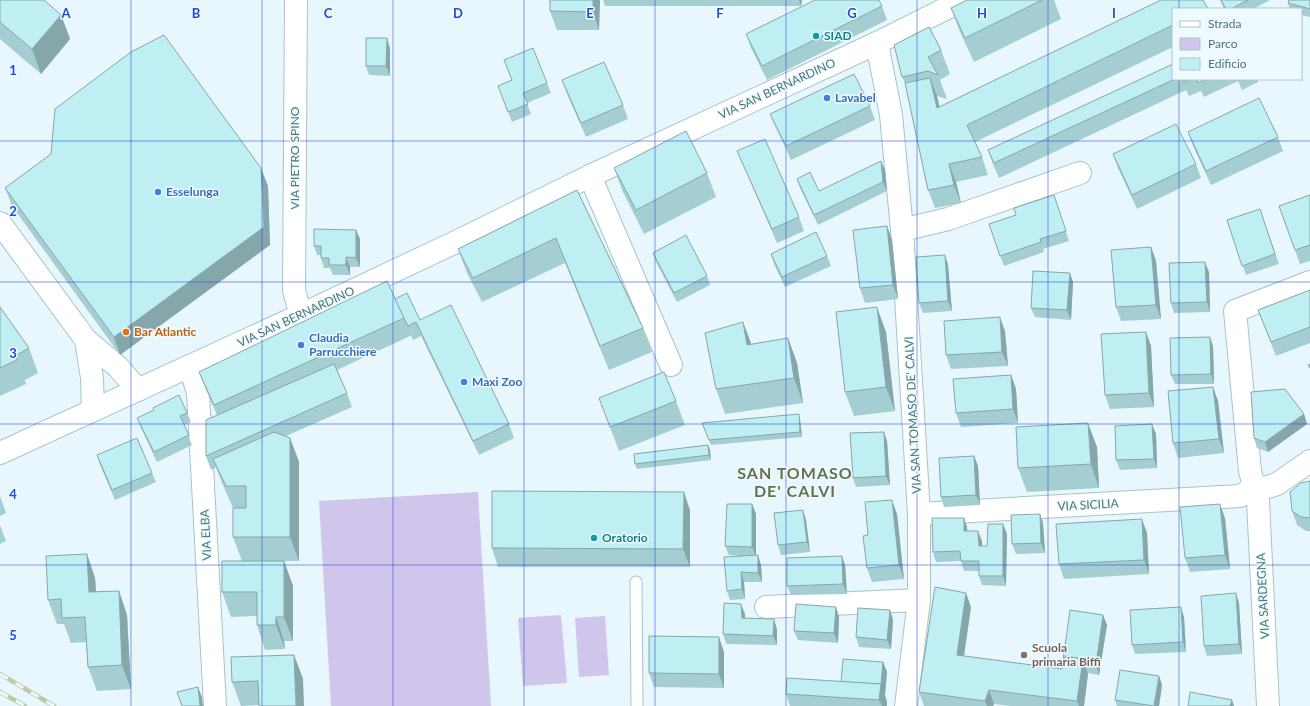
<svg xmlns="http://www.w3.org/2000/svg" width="1310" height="706" viewBox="0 0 1310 706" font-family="Lato,sans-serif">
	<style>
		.green { fill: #d0c6eb }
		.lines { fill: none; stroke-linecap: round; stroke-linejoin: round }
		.service-casing { stroke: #a5c5c8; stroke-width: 13 }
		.minor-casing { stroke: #a5c5c8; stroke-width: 24 }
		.tertiary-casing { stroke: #a5c5c8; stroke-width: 24 }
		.secondary-casing { stroke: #a4c8cc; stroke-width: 24 }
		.service { stroke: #fff; stroke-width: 11 }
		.minor { stroke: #fff; stroke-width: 22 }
		.tertiary { stroke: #fff; stroke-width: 22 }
		.secondary { stroke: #fff; stroke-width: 22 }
		.rail-casing { stroke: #c0c8a5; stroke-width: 4.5 }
		.rail { stroke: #effaff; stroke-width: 3; stroke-dasharray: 9; stroke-linecap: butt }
		.wall { fill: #a4ced1 }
		.shaded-wall { fill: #86a7aa }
		.building { fill: #bfeff3; stroke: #86a7aa }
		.grid { fill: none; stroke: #1d4ed8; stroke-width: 1; stroke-opacity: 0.55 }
		.culture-dot { fill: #0f9aa8; stroke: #effaff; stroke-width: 1.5 }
		.shop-dot { fill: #3f7fe0; stroke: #effaff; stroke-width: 1.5 }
		.food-dot { fill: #e8710a; stroke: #effaff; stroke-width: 1.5 }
		.education-dot { fill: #8d6e63; stroke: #effaff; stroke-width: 1.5 }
		.labels { text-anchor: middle; stroke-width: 3; stroke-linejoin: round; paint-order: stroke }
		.culture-label { font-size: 12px; font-weight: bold; fill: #0d838f; stroke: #effaff; text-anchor: start }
		.street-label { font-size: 12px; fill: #4b7778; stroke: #effaff }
		.shop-label { font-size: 12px; font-weight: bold; fill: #366cbe; stroke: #effaff; text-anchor: start }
		.food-label { font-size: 12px; font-weight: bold; fill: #c56008; stroke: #effaff; text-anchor: start }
		.education-label { font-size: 12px; font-weight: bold; fill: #785e54; stroke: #effaff; text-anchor: start }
		.district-label { font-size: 16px; font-weight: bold; letter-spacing: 1px; fill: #65724d; stroke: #effaff }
		.grid-label { font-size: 13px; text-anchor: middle; font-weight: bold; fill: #1d4ed8; stroke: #effaff; stroke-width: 3; stroke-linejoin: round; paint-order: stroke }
	</style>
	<rect width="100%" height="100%" fill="#e8f7fd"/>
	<!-- green -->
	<g class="green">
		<path d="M478,492L491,706H331L319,501Z"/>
		<path d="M561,615L567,683L523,686L518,618Z"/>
		<path d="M605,616L609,675L579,677L575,618Z"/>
	</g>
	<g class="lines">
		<!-- service casing -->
		<g class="service-casing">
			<path id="service" d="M636,582L637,706"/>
		</g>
		<!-- minor casing -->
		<g class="minor-casing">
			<g id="minor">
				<path d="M877,43L891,115L902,230L919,514V600L906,706"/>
				<path d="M590,176L671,365"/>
				<path d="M0,223L86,340L118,367L138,390"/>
				<path d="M902,230L948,219L1080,173"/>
				<path d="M86,340L92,378L93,410"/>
				<path d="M190,366L198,393L215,706"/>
				<path d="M919,514L1240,496L1255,487L1265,488L1277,484L1310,461"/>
				<path d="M766,607L919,600"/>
				<path d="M1268,706L1258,501L1250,471L1235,311L1310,282"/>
			</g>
		</g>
		<!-- tertiary casing -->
		<g class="tertiary-casing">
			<path id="tertiary" d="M296,0L294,291L301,315"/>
		</g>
		<!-- secondary casing -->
		<g class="secondary-casing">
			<path id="secondary" d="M0,453L301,315L460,240L590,176L877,43L963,0"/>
		</g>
		<!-- service -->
		<use href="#service" class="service"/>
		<!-- minor -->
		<use href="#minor" class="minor"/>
		<!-- tertiary -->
		<use href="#tertiary" class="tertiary"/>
		<!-- secondary -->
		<use href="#secondary" class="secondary"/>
		<!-- rail casing -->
		<g class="rail-casing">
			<g id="rail">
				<path d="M0,674L54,706"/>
				<path d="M0,692L25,706"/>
			</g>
		</g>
		<!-- rail -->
		<use href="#rail" class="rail"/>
	</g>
	<!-- wall -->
	<g class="wall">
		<path d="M0,0L61,15L70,39L41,74L0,39Z"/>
		<path d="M600,0L599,30H557L550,11Z"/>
		<path d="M603,0H802L801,6H605Z"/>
		<path d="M967,0H1054L1061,19L974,62L960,32L951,8Z"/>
		<path d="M1161,0H1203L1208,9H1173V47L975,142L982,157L988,175L956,182L961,203L935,208L928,190L905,83L902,77L894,45L929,27L941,50L950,74L940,80L947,99L937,96L939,107Z"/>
		<path d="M1220,0H1270L1253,9H1224Z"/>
		<path d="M1310,0V17L1301,15V9H1290L1288,3Z"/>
		<path d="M882,6L887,20L767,80L751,48L746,34Z"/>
		<path d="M390,48V76L369,75L366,66Z"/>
		<path d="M504,60L547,83L551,93L527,103L531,114L512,122L498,86L512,80Z"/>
		<path d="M1173,79H1257L1258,82L1242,90L1238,81L1204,97L1201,91L1189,96L1186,90L999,178L993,164L988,150Z"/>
		<path d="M562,80L623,105L628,119L586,137L567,94Z"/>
		<path d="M870,106L875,120L791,160L776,128L770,114Z"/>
		<path d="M1188,132L1278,137L1283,151L1211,185L1193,146Z"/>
		<path d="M737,151L799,217L804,231L777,243L743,165Z"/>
		<path d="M51,154L268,186L270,245L120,355L12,206L5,188Z"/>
		<path d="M1113,154L1196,164L1201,178L1137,209L1118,168Z"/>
		<path d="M614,168L707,173L716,197L644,234L623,192Z"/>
		<path d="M885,170L887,191L818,225L800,188L797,179L819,191Z"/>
		<path d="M577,190L643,328L652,352L609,370L565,263L482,302L467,273L458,249Z"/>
		<path d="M1054,195L1069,241L1043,249L1044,252L1004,266L989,224L1016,215Z"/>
		<path d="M1310,195V261L1300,264L1279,206Z"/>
		<path d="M1260,209L1279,264L1246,275L1227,220Z"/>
		<path d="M887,226L892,240L898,299L865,303L860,288Z"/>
		<path d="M356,230L360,239V267H350V275H333L330,268H324L321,258V255H317L314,246Z"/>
		<path d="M1151,247L1156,261L1161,319L1121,321L1116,307Z"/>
		<path d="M653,253L707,276L710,285L677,302L656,262Z"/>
		<path d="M771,254L827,256L831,266L785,287L774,264Z"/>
		<path d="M945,255L948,265L952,311L923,313L919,303Z"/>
		<path d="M1209,272L1210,312L1174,313L1171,303Z"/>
		<path d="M1073,282L1071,320L1035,317L1031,308Z"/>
		<path d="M1310,290V343L1276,356L1258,310Z"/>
		<path d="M395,299L420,320L509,424L514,438L479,455L421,336L413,340L410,334V336L337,370L347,393L352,407L286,436L290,438L299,462V561H284L293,586V641H284L285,649L265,650L257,625V616L231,617L222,592L242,561L233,537V508L222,483L216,467L211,470L206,456L217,415L206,390L199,372Z"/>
		<path d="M0,307L29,348L38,373L25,380L26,384L0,396Z"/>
		<path d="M743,322L751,344L788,338L797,363L803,403L725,414L716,389Z"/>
		<path d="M1005,331L1008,366L951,369L946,355Z"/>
		<path d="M886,332L895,411L854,416L845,392Z"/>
		<path d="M1146,332L1151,346L1154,407L1110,409L1105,395Z"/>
		<path d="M1213,346L1214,384H1175L1171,375Z"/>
		<path d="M1011,375L1016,389L1018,423L961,427L956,413Z"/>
		<path d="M1213,387L1218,401L1224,453L1178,458L1173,443Z"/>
		<path d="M599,398L676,401L685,425L619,451Z"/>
		<path d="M187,413L191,422L184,425L192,445L157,462L141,428L137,418Z"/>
		<path d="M1304,414L1307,424L1268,452L1257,448L1254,438Z"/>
		<path d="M800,419L802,437L711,445L702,423Z"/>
		<path d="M1156,434L1157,468L1120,470L1116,460Z"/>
		<path d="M887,441L890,485L856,487L853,478Z"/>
		<path d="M708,445L710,450L711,460L637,469L635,464Z"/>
		<path d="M1097,447L1099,488L1027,492L1018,468Z"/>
		<path d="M97,455L152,473L156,482L115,500L100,465Z"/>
		<path d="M974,456L978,466L980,505L944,507L941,497Z"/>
		<path d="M1310,481V531H1306L1297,525L1292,511Z"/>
		<path d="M0,496L6,513L0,516Z"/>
		<path d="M752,504L756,514V555H758L761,565L762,582H744L745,599L730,600L727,591L739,556L729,555L725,546Z"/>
		<path d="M690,510V567H498L492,548Z"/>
		<path d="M803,510L806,520L810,552L781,555L778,545Z"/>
		<path d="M897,514L904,579L872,582L867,568L868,535Z"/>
		<path d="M1040,514L1043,523L1045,553L1016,554L1012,544Z"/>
		<path d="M964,518L967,527V531L982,541V546H987L1003,524L1007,534L1006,586L982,585L979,576V571H964L961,561L936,562L933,552Z"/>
		<path d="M1225,518L1230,569L1190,572L1185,558Z"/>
		<path d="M0,525L6,541L0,544Z"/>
		<path d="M1147,533L1149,574L1064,579L1059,564Z"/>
		<path d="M87,554L95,578L96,592L119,591L127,615L131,689L97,691L88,667L86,642L71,643L64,624H57L48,600Z"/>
		<path d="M845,565L847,594L791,595L787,586Z"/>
		<path d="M1239,603L1242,654L1207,656L1204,646Z"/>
		<path d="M836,607L839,617L838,643L798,640L794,631Z"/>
		<path d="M971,607L964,656L1062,669L1063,663V660L1103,615L1107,625L1099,675L1088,673L1084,706H1010L994,704L993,706H924L919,692Z"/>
		<path d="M890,610L893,620L891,649L859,647L856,637Z"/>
		<path d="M745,614V618L777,629V645L726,644L723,634Z"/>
		<path d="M1184,617L1186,652L1135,654L1132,645Z"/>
		<path d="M724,652V688L654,687L649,673Z"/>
		<path d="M294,655L303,679L259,705L241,706L232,682Z"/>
		<path d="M883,662L887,672L885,695L887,702V706H790L786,694L841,682Z"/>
		<path d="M1159,676L1162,685L1159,706H1117L1115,700Z"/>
	</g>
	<!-- shaded-wall -->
	<g class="shaded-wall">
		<path d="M593,0H600L599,30L593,12Z"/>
		<path d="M799,0H802L801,6Z"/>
		<path d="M61,15L70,39L41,74L32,49Z"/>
		<path d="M387,38L390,48V76L386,66Z"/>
		<path d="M930,78L937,96L944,126L937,108Z"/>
		<path d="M881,161L885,170L887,191L883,182Z"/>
		<path d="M949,164L956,182L961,203L954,185Z"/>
		<path d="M261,168L268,186L270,245L120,355L114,337Z"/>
		<path d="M887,226L892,240L898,299L893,285Z"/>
		<path d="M356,230L360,239V267L356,258Z"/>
		<path d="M1151,247L1156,261L1161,319L1156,305Z"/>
		<path d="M945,255L948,265L952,311L948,301Z"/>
		<path d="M346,257L350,267V275L346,265Z"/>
		<path d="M1205,262L1209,272L1210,312L1207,302Z"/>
		<path d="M1070,273L1073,282L1071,320L1067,310Z"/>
		<path d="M877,307L886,332L895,411L886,387Z"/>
		<path d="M1000,317L1005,331L1008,366L1002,352Z"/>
		<path d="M743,322L752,346L747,345Z"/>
		<path d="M1146,332L1151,346L1154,407L1149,393Z"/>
		<path d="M1210,337L1213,346L1214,384L1211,374Z"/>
		<path d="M788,338L797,363L803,403L794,378Z"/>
		<path d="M1011,375L1016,389L1018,423L1013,409Z"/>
		<path d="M1213,387L1218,401L1224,453L1219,439Z"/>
		<path d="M799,414L800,419L802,437L800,432Z"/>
		<path d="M1304,414L1307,424L1268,452L1265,442Z"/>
		<path d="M1088,423L1097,447L1099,488L1091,464Z"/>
		<path d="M1152,424L1156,434L1157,468L1154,459Z"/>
		<path d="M884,432L887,441L890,485L886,476Z"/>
		<path d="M290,438L299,462V561L290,537Z"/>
		<path d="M708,445L710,450L711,460L709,455Z"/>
		<path d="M974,456L978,466L980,505L976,495Z"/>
		<path d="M684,492L690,510V567L683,549Z"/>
		<path d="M892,500L897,514L904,579L899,565Z"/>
		<path d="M752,504L756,514V557L752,547Z"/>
		<path d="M1220,504L1225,518L1230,569L1225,555Z"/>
		<path d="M803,510L806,520L810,552L807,542Z"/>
		<path d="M1040,514L1043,523L1045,553L1041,543Z"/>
		<path d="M964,518L967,527L968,541L964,531Z"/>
		<path d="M1142,519L1147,533L1149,574L1144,560Z"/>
		<path d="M1003,524L1007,534L1006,586L1003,576Z"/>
		<path d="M978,531L982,541V555L979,546Z"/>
		<path d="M87,554L95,578L98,617L89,592Z"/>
		<path d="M758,555L761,565L762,582L758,573Z"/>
		<path d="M842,556L845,565L847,594L843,584Z"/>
		<path d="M284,561L293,586V641L284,617Z"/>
		<path d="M741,572L744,582L745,599L742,589Z"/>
		<path d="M119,591L127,615L131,689L122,665Z"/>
		<path d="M966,593L971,607L962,669L957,655Z"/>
		<path d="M1236,593L1239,603L1242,654L1239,644Z"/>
		<path d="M741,604L745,614V628L742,618Z"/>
		<path d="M836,607L839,617L838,643L834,633Z"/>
		<path d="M1181,607L1184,617L1186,652L1183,642Z"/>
		<path d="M890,610L893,620L891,649L887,640Z"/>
		<path d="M1103,615L1107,625L1099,675L1096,665Z"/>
		<path d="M276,617L284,641L285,649L276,625Z"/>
		<path d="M774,619L777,629V645L773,636Z"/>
		<path d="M719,637L724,652V688L719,674Z"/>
		<path d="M294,655L303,679L304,706H296Z"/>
		<path d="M1083,659L1088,674L1084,706H1079L1077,701Z"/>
		<path d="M883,662L887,672L885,695L887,702V706H882L879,700Z"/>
		<path d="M1159,676L1162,685L1159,706H1154Z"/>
		<path d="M198,687L202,697L203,706H200Z"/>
		<path d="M989,690L994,704L993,706H987L985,701Z"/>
		<path d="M1232,700L1234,706H1230Z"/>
	</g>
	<!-- building -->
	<g class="building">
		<path d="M0,0H44L61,15L32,49L0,22Z"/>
		<path d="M550,0H593V12L550,11Z"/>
		<path d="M815,0H879L882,6L762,66L746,34Z"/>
		<path d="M967,0H1042L965,38L951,8Z"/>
		<path d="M1161,0H1203L1208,9H1173V25L967,125L982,157L949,164L954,185L928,190L905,83L930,78L937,108Z"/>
		<path d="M1221,0H1248L1231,9H1226Z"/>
		<path d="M1289,0H1310V9L1288,3Z"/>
		<path d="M929,27L941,50L928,57L938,75L928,71L902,77L894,45Z"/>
		<path d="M164,35L261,168L264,227L114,337L5,188L51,154L55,109L131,52Z"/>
		<path d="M366,38H387L386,66H366Z"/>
		<path d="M533,48L547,83L523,93L528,104L508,112L498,86L512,80L504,60Z"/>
		<path d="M604,62L623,105L581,123L562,80Z"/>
		<path d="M1173,64V79H1175L994,163L988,150Z"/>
		<path d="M854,74L870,106L786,146L770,114Z"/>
		<path d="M1182,79H1191L1184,82Z"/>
		<path d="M1197,79H1207L1198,83Z"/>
		<path d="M1259,98L1278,137L1206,171L1188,132Z"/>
		<path d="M1176,124L1196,164L1132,195L1113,154Z"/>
		<path d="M686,131L707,173L636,210L614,168Z"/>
		<path d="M765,139L799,217L772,229L737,151Z"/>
		<path d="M881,161L883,182L814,215L797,179L810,172L819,191Z"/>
		<path d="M577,190L643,328L600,346L556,238L473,278L458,249Z"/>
		<path d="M1054,195L1066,231L1040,239L1041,242L1000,256L989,224L1016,215L1014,208Z"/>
		<path d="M1310,195V245L1295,250L1279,206Z"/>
		<path d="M1260,209L1275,254L1242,266L1227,220Z"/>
		<path d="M887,226L893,285L860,288L853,230Z"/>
		<path d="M314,229L356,230V258L346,257V265H329V258H321V246H314Z"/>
		<path d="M816,232L827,256L782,277L771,254Z"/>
		<path d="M686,235L707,276L674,293L653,253Z"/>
		<path d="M1151,247L1156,305L1116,307L1111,250Z"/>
		<path d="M945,255L948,301L919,303L916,257Z"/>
		<path d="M1205,262L1207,302L1171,303L1169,263Z"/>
		<path d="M1033,271L1070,273L1067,310L1031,308Z"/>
		<path d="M387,281L404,318L214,405L199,372Z"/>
		<path d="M1310,290V327L1271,342L1258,310Z"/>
		<path d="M407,293L420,320L451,305L509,424L473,441L416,322L408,326L405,320L395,299Z"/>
		<path d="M0,307L29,348L15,356L17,360L0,368Z"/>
		<path d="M877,307L886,387L845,392L836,312Z"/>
		<path d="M1000,317L1002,352L946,355L944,321Z"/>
		<path d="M743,322L747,345L788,338L794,378L716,389L705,333Z"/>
		<path d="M1146,332L1149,393L1105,395L1101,334Z"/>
		<path d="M1210,337L1211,374L1171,375L1170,338Z"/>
		<path d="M334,364L347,393L206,456V420Z"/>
		<path d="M1310,364V368L1308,365Z"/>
		<path d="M664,372L676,401L610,427L599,398Z"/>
		<path d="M1011,375L1013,409L956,413L953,379Z"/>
		<path d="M1213,387L1219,439L1173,443L1168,391Z"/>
		<path d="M1285,389L1304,414L1265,442L1254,438L1251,392Z"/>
		<path d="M179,395L187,413L180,416L189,435L154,452L137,418L154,410L153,408Z"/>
		<path d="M799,414L800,432L709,440L702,423Z"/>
		<path d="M1088,423L1091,464L1018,468L1016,427Z"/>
		<path d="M1152,424L1154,459L1116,460L1115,426Z"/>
		<path d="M274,432L290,438V537H233V508H246V486H226L213,459Z"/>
		<path d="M884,432L886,476L853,478L850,433Z"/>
		<path d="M137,438L152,473L112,490L97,455Z"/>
		<path d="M708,445L709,455L635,464L634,454Z"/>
		<path d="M974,456L976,495L941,497L939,458Z"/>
		<path d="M1310,481V518L1301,517L1292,511L1290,492L1301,483Z"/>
		<path d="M492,491L684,492L683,549L492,548Z"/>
		<path d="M892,500L899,565L867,568L863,536L868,535L865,502Z"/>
		<path d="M727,504H752V547L725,546Z"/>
		<path d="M1220,504L1225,555L1185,558L1180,507Z"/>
		<path d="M803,510L807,542L778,545L774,513Z"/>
		<path d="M1040,514L1041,543L1012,544L1011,515Z"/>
		<path d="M932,518H964V531H978L979,546H987L988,524H1003V576H979V561H961L960,551L933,552Z"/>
		<path d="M1142,519L1144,560L1059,564L1056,524Z"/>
		<path d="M87,554L89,592L119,591L122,665L88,667L85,617L62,618L61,599L48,600L46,556Z"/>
		<path d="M758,555V573L741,572L742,589L727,591L724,557Z"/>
		<path d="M842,556L843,584L787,586V558Z"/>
		<path d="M222,561H284V617H276V625H257V592H222Z"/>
		<path d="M935,587L966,593L957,655L1062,669L1065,656L1083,659L1077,701L989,690L985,701L919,692Z"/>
		<path d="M1236,593L1239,644L1204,646L1201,596Z"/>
		<path d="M724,603L741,604L742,618L774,619L773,636L723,634Z"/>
		<path d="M796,604L836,607L834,633L794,631Z"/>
		<path d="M1181,607L1183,642L1132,645L1130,610Z"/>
		<path d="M858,608L890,610L887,640L856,637Z"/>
		<path d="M1070,610L1103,615L1096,665L1085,664L1083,659L1065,656L1064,661L1063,660Z"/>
		<path d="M649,636L719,637V674L649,673Z"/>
		<path d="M294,655L296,706H259L258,681L232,682L231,657Z"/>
		<path d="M843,659L883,662L881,685V684L841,682Z"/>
		<path d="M1120,670L1159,676L1154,706L1115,700Z"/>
		<path d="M787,678L881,684L879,700L786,694Z"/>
		<path d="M198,687L200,706H182L177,692Z"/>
		<path d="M1190,692L1232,700L1230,706H1188Z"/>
	</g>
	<!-- grid -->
	<path class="grid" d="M131,0V706M262,0V706M393,0V706M524,0V706M655,0V706M786,0V706M917,0V706M1048,0V706M1179,0V9M1179,79V706M0,141H1310M0,282H1310M0,424H1310M0,565H1310"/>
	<!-- markers -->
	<g class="culture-dot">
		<circle cx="816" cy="36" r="4"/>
		<circle cx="594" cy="538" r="4"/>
	</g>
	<g class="shop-dot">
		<circle cx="827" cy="98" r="4"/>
		<circle cx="158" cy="192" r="4"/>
		<circle cx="301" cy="345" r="4"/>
		<circle cx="464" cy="382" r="4"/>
	</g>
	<circle class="food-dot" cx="126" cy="332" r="4"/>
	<circle class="education-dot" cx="1024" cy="655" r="4"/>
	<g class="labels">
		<!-- culture labels -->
		<g class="culture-label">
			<text x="824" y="40">SIAD</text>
			<text x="602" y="542">Oratorio</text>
		</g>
		<!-- street labels -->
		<g class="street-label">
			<text transform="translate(777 89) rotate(-25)" y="4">VIA SAN BERNARDINO</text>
			<text transform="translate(295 158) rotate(-90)" y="4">VIA PIETRO SPINO</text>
			<text transform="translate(296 317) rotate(-25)" y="4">VIA SAN BERNARDINO</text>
			<text transform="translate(913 415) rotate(-93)" y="4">VIA SAN TOMASO DE' CALVI</text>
			<text transform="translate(1088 505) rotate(-3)" y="4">VIA SICILIA</text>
			<text transform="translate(206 535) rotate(-93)" y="4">VIA ELBA</text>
			<text transform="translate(1263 596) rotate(-93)" y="4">VIA SARDEGNA</text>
		</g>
		<!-- shop labels -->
		<g class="shop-label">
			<text x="835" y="102">Lavabel</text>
			<text x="166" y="196">Esselunga</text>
			<text x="309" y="342">Claudia<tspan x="309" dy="14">Parrucchiere</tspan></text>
			<text x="472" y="386">Maxi Zoo</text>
		</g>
		<!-- food labels -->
		<g class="food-label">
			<text x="134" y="336">Bar Atlantic</text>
		</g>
		<!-- education labels -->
		<g class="education-label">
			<text x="1032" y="652">Scuola<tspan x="1032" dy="14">primaria Biffi</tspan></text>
		</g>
		<!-- district labels -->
		<g class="district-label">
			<text x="795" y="479">SAN TOMASO<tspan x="795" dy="18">DE' CALVI</tspan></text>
		</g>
	</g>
	<g class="grid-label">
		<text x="66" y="18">A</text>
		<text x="196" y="18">B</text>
		<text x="328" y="18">C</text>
		<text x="458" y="18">D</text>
		<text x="590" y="18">E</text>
		<text x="720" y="18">F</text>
		<text x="852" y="18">G</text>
		<text x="982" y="18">H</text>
		<text x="1114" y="18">I</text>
		<text x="13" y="75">1</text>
		<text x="13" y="216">2</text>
		<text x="13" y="358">3</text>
		<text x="13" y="499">4</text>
		<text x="13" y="640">5</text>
	</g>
	<!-- legend -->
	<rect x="1172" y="8" width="130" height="72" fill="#effaff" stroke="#adc6c9"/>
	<rect x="1180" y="21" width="20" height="6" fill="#ffffff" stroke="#adc6c9"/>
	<text x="1208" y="28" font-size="12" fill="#4b7778">Strada</text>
	<rect x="1180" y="38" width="20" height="12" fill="#d0c6eb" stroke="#adc6c9"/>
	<text x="1208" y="48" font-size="12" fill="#4b7778">Parco</text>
	<rect x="1180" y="58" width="20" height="12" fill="#bfeff3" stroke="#adc6c9"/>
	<text x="1208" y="68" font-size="12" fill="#4b7778">Edificio</text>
</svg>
